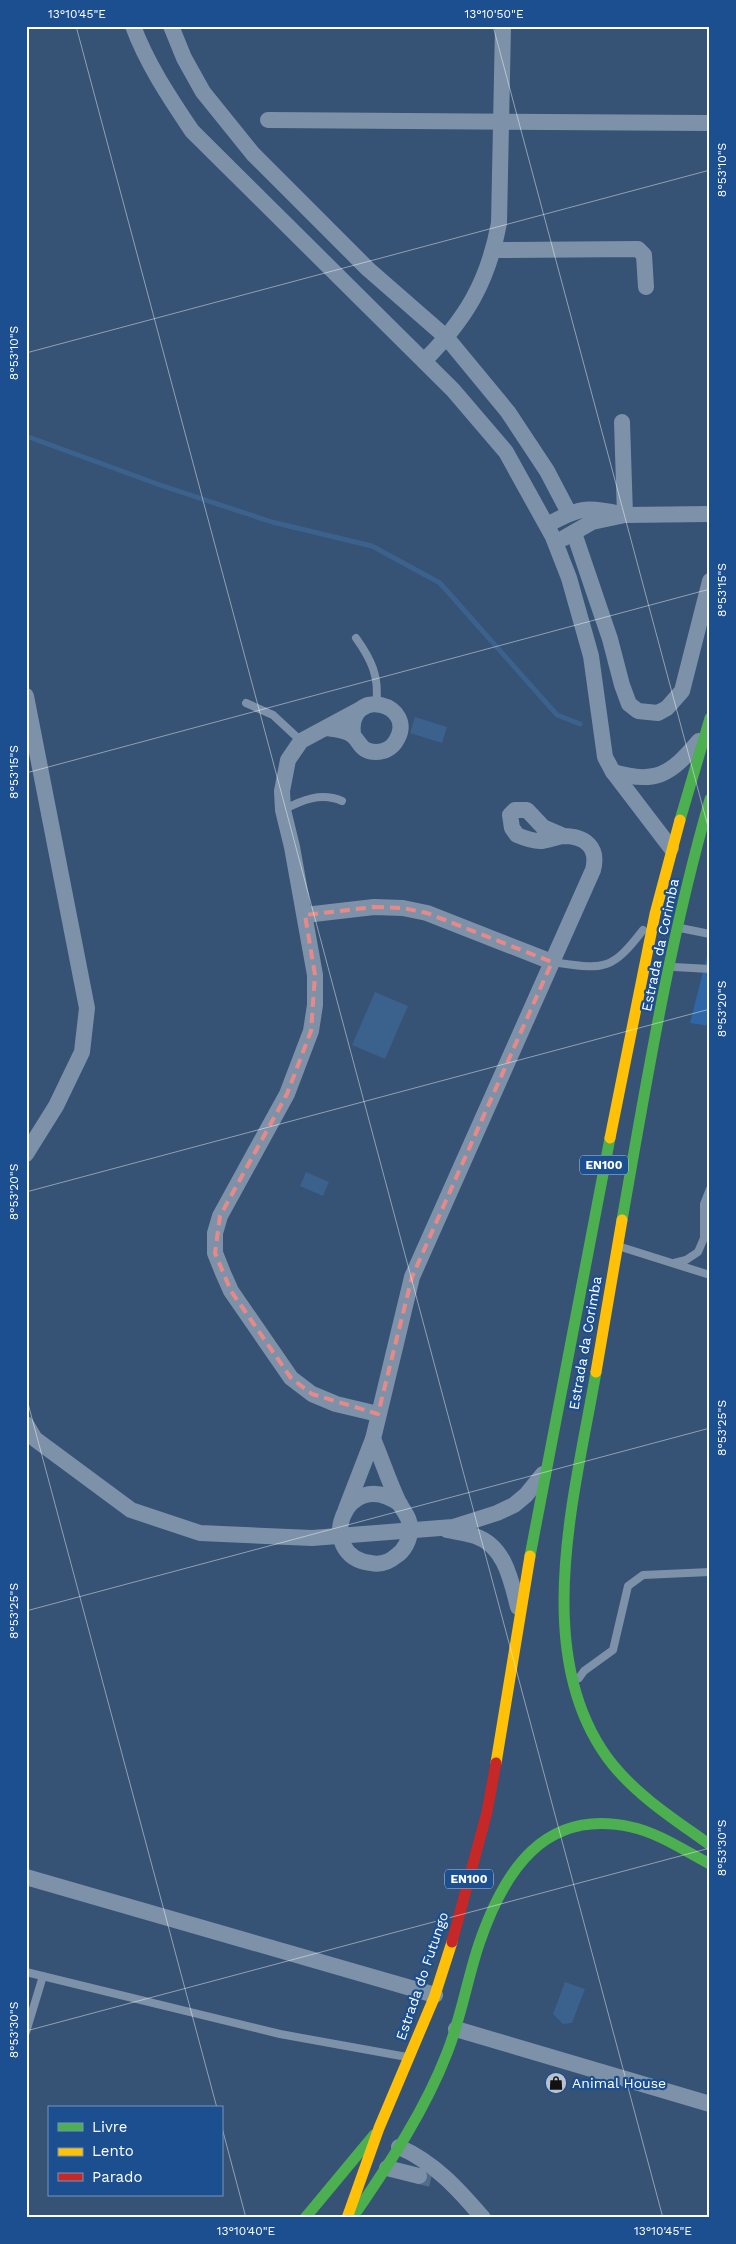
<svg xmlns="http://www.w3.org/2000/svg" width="736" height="2244" viewBox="0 0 736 2244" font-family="'Work Sans',sans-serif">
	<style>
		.green { fill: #2f66a5 }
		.water { fill: #3b618d }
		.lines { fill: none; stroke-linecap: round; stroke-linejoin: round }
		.stream { stroke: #3b618d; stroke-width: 5 }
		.street-tunnel { stroke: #546c89; stroke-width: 16; stroke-dasharray: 16 8; stroke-linecap: butt }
		.lane { stroke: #7d92a8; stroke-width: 8 }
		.street { stroke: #7d92a8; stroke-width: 16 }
		.fast { stroke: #4caf50; stroke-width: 11 }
		.slow { stroke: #ffc107; stroke-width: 11 }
		.jam { stroke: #c62828; stroke-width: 11 }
		.marked { fill: none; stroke: #e88989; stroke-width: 4; stroke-dasharray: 10 6; stroke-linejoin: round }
		.ticks { fill: none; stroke: #fff; stroke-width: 1; stroke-opacity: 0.45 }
		.labels { text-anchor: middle; stroke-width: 4.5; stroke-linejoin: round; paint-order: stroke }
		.shield { fill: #1b4f8f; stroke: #bbcadd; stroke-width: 1 }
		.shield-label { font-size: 12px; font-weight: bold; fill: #fff }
		.street-label { font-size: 14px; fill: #fff; stroke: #1b4f8f }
		.poi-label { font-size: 14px; fill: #fff; stroke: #1b4f8f; text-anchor: start }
		.neatline { fill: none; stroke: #fff; stroke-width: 2 }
		.ticks-label { font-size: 12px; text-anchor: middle; fill: #fff }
	</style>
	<rect width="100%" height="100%" fill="#365274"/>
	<!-- green -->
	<path class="green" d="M710,944V1026L690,1023Z"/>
	<!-- water -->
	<g class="water">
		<path d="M415,717L447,727L442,743L410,733Z"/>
		<path d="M375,992L408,1006L385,1059L352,1045Z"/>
		<path d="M306,1172L329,1182L323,1196L300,1186Z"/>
		<path d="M565,1982L585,1989L572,2023L563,2024L553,2014Z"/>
	</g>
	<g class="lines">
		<!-- stream -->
		<path class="stream" d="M26,436L160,485L272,522L372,546L440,583L557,715L580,724"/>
		<!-- street-tunnel -->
		<path class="street-tunnel" d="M419,2176L431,2179"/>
		<!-- lane -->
		<g class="lane">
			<path d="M356,638C371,659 380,677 376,704"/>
			<path d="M246,703L273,715L301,741"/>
			<path d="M283,810C302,800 321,792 342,801"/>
			<path d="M680,928L710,934"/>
			<path d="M552,962C603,969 610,973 643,930"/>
			<path d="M674,967L710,969"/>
			<path d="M621,1247L710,1275"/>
			<path d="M674,1263L686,1260L698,1252L704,1238V1204L710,1189"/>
			<path d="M579,1678L584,1671L613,1650L628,1586L643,1575L710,1572"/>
			<path d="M26,1972L280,2034L407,2057"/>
			<path d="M26,2032L43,1976"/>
		</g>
		<!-- street -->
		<g class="street">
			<path d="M133,26C147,64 170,98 192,131L453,390L506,452L553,537L569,578L591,656L605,757L613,772L671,848"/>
			<path d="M171,26L184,58L203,92L253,154L368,269L447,338L508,412L547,471L569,513"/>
			<path d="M268,120L707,123"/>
			<path d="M494,250L638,249L644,255L646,287"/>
			<path d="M424,361C466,319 488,282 499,223L503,26"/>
			<path d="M622,422L625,515"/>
			<path d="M547,525C578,508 586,506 620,514"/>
			<path d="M574,533L610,639L622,685L629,704L638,711L658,713L667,708L682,691L710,581"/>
			<path d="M564,538L592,522L625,515L710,514"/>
			<path d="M26,696L87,1008L82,1052L56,1106L26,1154"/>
			<path d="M368,705L301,741L288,760L282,791L283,810L292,847L315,975V1005L311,1031L287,1094L220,1216L215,1233V1253L223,1273L231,1291L291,1378L312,1394L336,1404L378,1414"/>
			<path d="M326,728C334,729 346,730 352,735C361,742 360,752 376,752C384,752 392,748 396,741C419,704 347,684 353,735"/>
			<path d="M613,772C656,785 671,774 699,741"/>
			<path d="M305,915L374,907L403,908L427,913L552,962"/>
			<path d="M26,1424L35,1439L131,1510L200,1533L312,1538L453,1527L497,1513L514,1505L526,1495L543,1474"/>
			<path d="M373,1439C382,1460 389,1482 399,1503C404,1512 411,1519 410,1530C410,1540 404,1551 396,1556C389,1562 380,1565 371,1563C313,1556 345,1464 400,1504"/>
			<path d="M346,1509L373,1439L412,1277L593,870C599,847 585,836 563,836C555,837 547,841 540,841C531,841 524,838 517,835L512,828L510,815L515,810H527L543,827L564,836"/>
			<path d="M447,1530C456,1532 466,1533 475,1536C505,1546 511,1580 518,1607"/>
			<path d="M26,1877L435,1995"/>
			<path d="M456,2029L710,2104"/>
			<path d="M399,2147C434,2162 459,2190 483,2218"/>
			<path d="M387,2168L419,2176"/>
		</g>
		<!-- fast -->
		<g class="fast">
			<path d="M680,820L710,718"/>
			<path d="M622,1220C647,1079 670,937 710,799"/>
			<path d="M596,1372C575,1494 528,1659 613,1765C640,1798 677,1821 710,1845"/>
			<path d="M530,1556L610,1138"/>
			<path d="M357,2211C391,2161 425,2110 447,2053C461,2018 467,1980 479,1944C504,1871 544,1808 631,1827C659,1833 685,1851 710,1864"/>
			<path d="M305,2218L374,2135"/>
		</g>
		<!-- slow -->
		<g class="slow">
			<path d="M610,1138L655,914L680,820"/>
			<path d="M596,1372L622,1220"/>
			<path d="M496,1763L530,1556"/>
			<path d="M347,2218L379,2128L434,1998L452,1942"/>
		</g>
		<!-- jam -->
		<path class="jam" d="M452,1942L487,1812L496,1763"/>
	</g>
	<!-- marked area -->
	<path class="marked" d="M374,907L403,908L427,913L552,962L412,1277L378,1414L312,1394L291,1378L231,1291L215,1253L220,1216L287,1094L311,1031L315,975L305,915Z"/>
	<!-- ticks -->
	<path class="ticks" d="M76,26L663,2218M493,26L710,834M26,353L710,170M26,773L710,589M26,1192L710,1009M26,1396L217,2108M26,1611L710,1428M26,2031L710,1848M221,2124L246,2218"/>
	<!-- icons -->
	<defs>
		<g id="shop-disc" transform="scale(1.125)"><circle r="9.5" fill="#b9c2ce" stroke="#1b4f8f"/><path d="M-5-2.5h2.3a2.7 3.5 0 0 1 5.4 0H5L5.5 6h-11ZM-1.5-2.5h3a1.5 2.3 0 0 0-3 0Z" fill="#111"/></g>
	</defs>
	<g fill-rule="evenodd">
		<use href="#shop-disc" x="556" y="2083"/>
	</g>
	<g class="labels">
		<!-- shield labels -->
		<g class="shield">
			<rect x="580" y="1155.5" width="48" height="19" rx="4"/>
			<rect x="445" y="1869.5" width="48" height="19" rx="4"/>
		</g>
		<g class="shield-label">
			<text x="604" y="1169">EN100</text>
			<text x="469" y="1883">EN100</text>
		</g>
		<!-- street labels -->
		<g class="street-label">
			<text transform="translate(660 945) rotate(-78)" y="5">Estrada da Corimba</text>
			<text transform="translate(585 1343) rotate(-80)" y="5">Estrada da Corimba</text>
			<text transform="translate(422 1976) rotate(-71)" y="5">Estrada do Futungo</text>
		</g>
		<!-- poi labels -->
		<g class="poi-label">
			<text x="572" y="2088">Animal House</text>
		</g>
	</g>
	<!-- border -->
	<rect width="736" height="2244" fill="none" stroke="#1b4f8f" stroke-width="55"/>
	<!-- legend -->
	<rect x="48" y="2106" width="175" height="90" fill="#1b4f8f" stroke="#7695bc"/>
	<rect x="58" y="2123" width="25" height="8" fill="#4caf50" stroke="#7695bc"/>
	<text x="92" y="2132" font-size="15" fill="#ffffff">Livre</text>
	<rect x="58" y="2148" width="25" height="8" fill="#ffc107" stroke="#7695bc"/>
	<text x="92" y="2156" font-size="15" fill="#ffffff">Lento</text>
	<rect x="58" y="2173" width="25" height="8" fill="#c62828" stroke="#7695bc"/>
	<text x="92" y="2182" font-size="15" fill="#ffffff">Parado</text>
	<rect x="28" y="28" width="680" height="2188" class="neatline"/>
	<g class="ticks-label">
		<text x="77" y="18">13°10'45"E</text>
		<text x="494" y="18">13°10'50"E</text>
		<text transform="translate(722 170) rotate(-90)" y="4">8°53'10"S</text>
		<text transform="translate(14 353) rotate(-90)" y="4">8°53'10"S</text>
		<text transform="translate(722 590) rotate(-90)" y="4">8°53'15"S</text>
		<text transform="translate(14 772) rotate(-90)" y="4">8°53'15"S</text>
		<text transform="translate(722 1009) rotate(-90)" y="4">8°53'20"S</text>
		<text transform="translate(14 1192) rotate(-90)" y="4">8°53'20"S</text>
		<text transform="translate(722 1428) rotate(-90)" y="4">8°53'25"S</text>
		<text transform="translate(14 1611) rotate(-90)" y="4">8°53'25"S</text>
		<text transform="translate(722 1848) rotate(-90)" y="4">8°53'30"S</text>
		<text transform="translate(14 2030) rotate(-90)" y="4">8°53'30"S</text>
		<text x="246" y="2235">13°10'40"E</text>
		<text x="663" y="2235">13°10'45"E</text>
	</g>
</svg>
